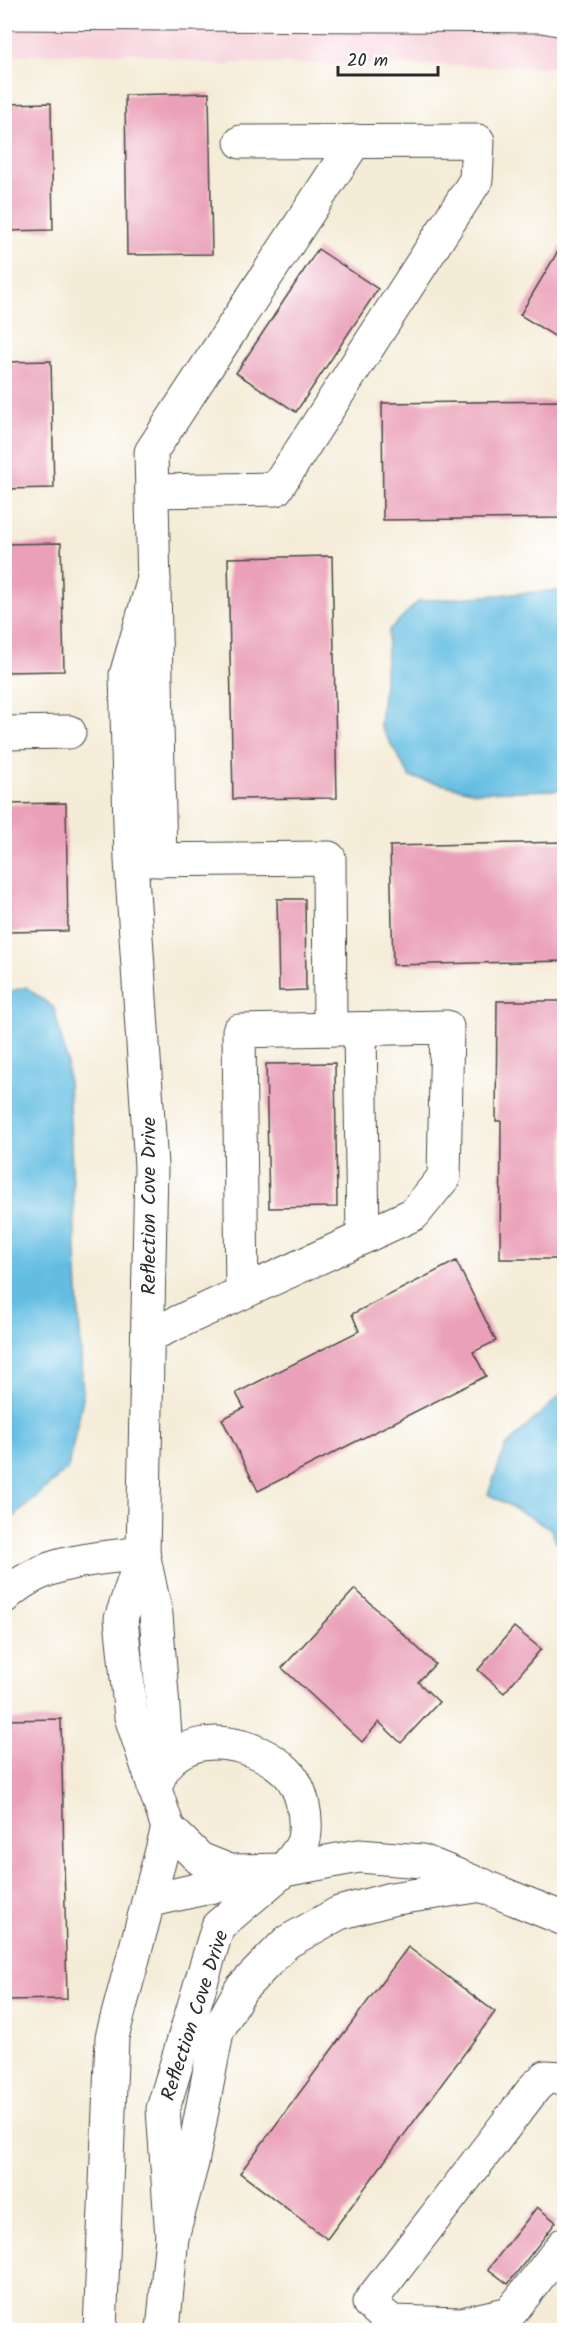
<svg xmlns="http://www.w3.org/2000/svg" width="569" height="2335" viewBox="0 0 569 2335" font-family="Kalam,sans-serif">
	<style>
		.built { fill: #f6cfd9 }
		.water { fill: #64bde2; stroke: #487486; stroke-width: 1.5 }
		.building { fill: #eaa0b8 }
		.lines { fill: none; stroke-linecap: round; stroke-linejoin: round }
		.minor-casing { stroke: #494845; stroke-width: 35 }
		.minor { stroke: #fff; stroke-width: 33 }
		.labels { text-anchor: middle; stroke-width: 4.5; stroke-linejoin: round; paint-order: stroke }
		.street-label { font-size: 20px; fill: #2b2b2b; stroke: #fff }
	</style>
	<rect width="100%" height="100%" fill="#fff"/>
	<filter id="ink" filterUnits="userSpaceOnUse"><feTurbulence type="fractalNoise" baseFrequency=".0167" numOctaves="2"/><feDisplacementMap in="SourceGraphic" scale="12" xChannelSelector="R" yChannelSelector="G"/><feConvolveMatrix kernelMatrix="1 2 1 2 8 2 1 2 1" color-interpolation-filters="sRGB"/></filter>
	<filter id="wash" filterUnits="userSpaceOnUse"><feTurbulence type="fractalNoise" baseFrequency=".008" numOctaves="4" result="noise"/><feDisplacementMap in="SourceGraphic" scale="24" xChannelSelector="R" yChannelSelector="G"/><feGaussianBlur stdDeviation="1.35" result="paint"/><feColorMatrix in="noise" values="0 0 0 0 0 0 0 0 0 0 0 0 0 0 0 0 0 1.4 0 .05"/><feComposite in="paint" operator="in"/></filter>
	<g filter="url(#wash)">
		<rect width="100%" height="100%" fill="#f4ecd7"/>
		<!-- built -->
		<path class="built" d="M4,5H564V67L234,63L226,66L136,53L5,55Z"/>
		<!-- water -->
		<g class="water">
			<path d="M564,590V790L476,792L410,777L380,725L389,630L419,601Z"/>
			<path d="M26,987L54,1008L67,1061L83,1398L68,1468L5,1525L4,993Z"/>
			<path d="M564,1392V1558L550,1528L488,1494L506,1446Z"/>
		</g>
		<g id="blocks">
			<!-- building -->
			<g class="building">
				<path d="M209,93L212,254L127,255L125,95Z"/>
				<path d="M51,103L53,230L4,231V104Z"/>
				<path d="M564,241V342L520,315Z"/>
				<path d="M318,249L378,289L296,412L236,373Z"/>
				<path d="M51,361L54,488L4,489V362Z"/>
				<path d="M564,401V518L383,520L382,403Z"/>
				<path d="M61,543L64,671L4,672V544Z"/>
				<path d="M332,556L337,798L233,799L228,558Z"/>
				<path d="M66,803L68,931L4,932V804Z"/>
				<path d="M564,842V961L393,965L390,846Z"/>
				<path d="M277,899H305L306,990L279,991Z"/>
				<path d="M497,1001H564V1259H500L501,1121H496Z"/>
				<path d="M335,1063L337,1207L269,1208L266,1064Z"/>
				<path d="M456,1261L496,1341L473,1352L486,1376L258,1491L222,1419L244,1408L236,1393L359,1331L352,1314Z"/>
				<path d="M355,1589L435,1664L418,1682L439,1702L401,1743L379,1722L362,1742L282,1668Z"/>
				<path d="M514,1627L541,1649L504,1693L478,1670Z"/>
				<path d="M61,1719L67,1999L4,2000V1720Z"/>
				<path d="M408,1947L495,2012L327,2239L240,2173Z"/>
				<path d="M537,2207L556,2222L508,2284L488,2269Z"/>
			</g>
		</g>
	</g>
	<g filter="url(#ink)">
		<use href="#blocks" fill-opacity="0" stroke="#494845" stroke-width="1.5"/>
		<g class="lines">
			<!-- minor casing -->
			<g class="minor-casing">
				<g id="minor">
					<path d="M4,13L543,16L564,20"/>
					<path d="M152,491L276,489L476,180L478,141L241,142"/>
					<path d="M154,579L126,675L131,860L151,1166L143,1553L156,1615L167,1762"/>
					<path d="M4,733L69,732"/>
					<path d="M139,860L329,858L330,1029"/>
					<path d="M160,860L151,452L355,141"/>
					<path d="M360,1029L363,1237"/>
					<path d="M148,1336L414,1214L444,1177L447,1027L239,1031L242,1293"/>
					<path d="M143,1553L121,1619L131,1717L168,1828L200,1859L230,1871L284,1870C290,1861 302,1849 304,1839C308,1818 302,1786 286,1771C256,1743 200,1730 169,1761C162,1768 158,1781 154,1789"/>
					<path d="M4,1597C42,1560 94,1559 143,1553"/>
					<path d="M148,1901L284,1870L359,1856L422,1861L564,1919"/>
					<path d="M564,2078L546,2077L535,2087L369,2303L392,2322L461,2324L510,2313L564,2244"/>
					<path d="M172,2237L192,2163L217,2032L241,1989L287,1942L339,1913L391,1899L483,1885"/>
					<path d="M100,2330L112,2037L168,1828"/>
					<path d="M163,2330L172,2237L163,2109L218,1926L284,1870"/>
				</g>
			</g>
			<!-- minor -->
			<use href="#minor" class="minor"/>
		</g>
	</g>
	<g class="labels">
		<!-- street labels -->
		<g class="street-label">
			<text transform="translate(148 1206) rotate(-90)" y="7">Reflection Cove Drive</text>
			<text transform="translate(194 2015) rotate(-72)" y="7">Reflection Cove Drive</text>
		</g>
	</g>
	<!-- margin -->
	<rect width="569" height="2335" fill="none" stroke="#fff" stroke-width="24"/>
	<!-- scale -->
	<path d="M338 66v9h100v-9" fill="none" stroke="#2b2b2b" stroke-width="3"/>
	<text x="347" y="66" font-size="18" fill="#2b2b2b" stroke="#ffffff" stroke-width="4.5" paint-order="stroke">20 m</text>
</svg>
